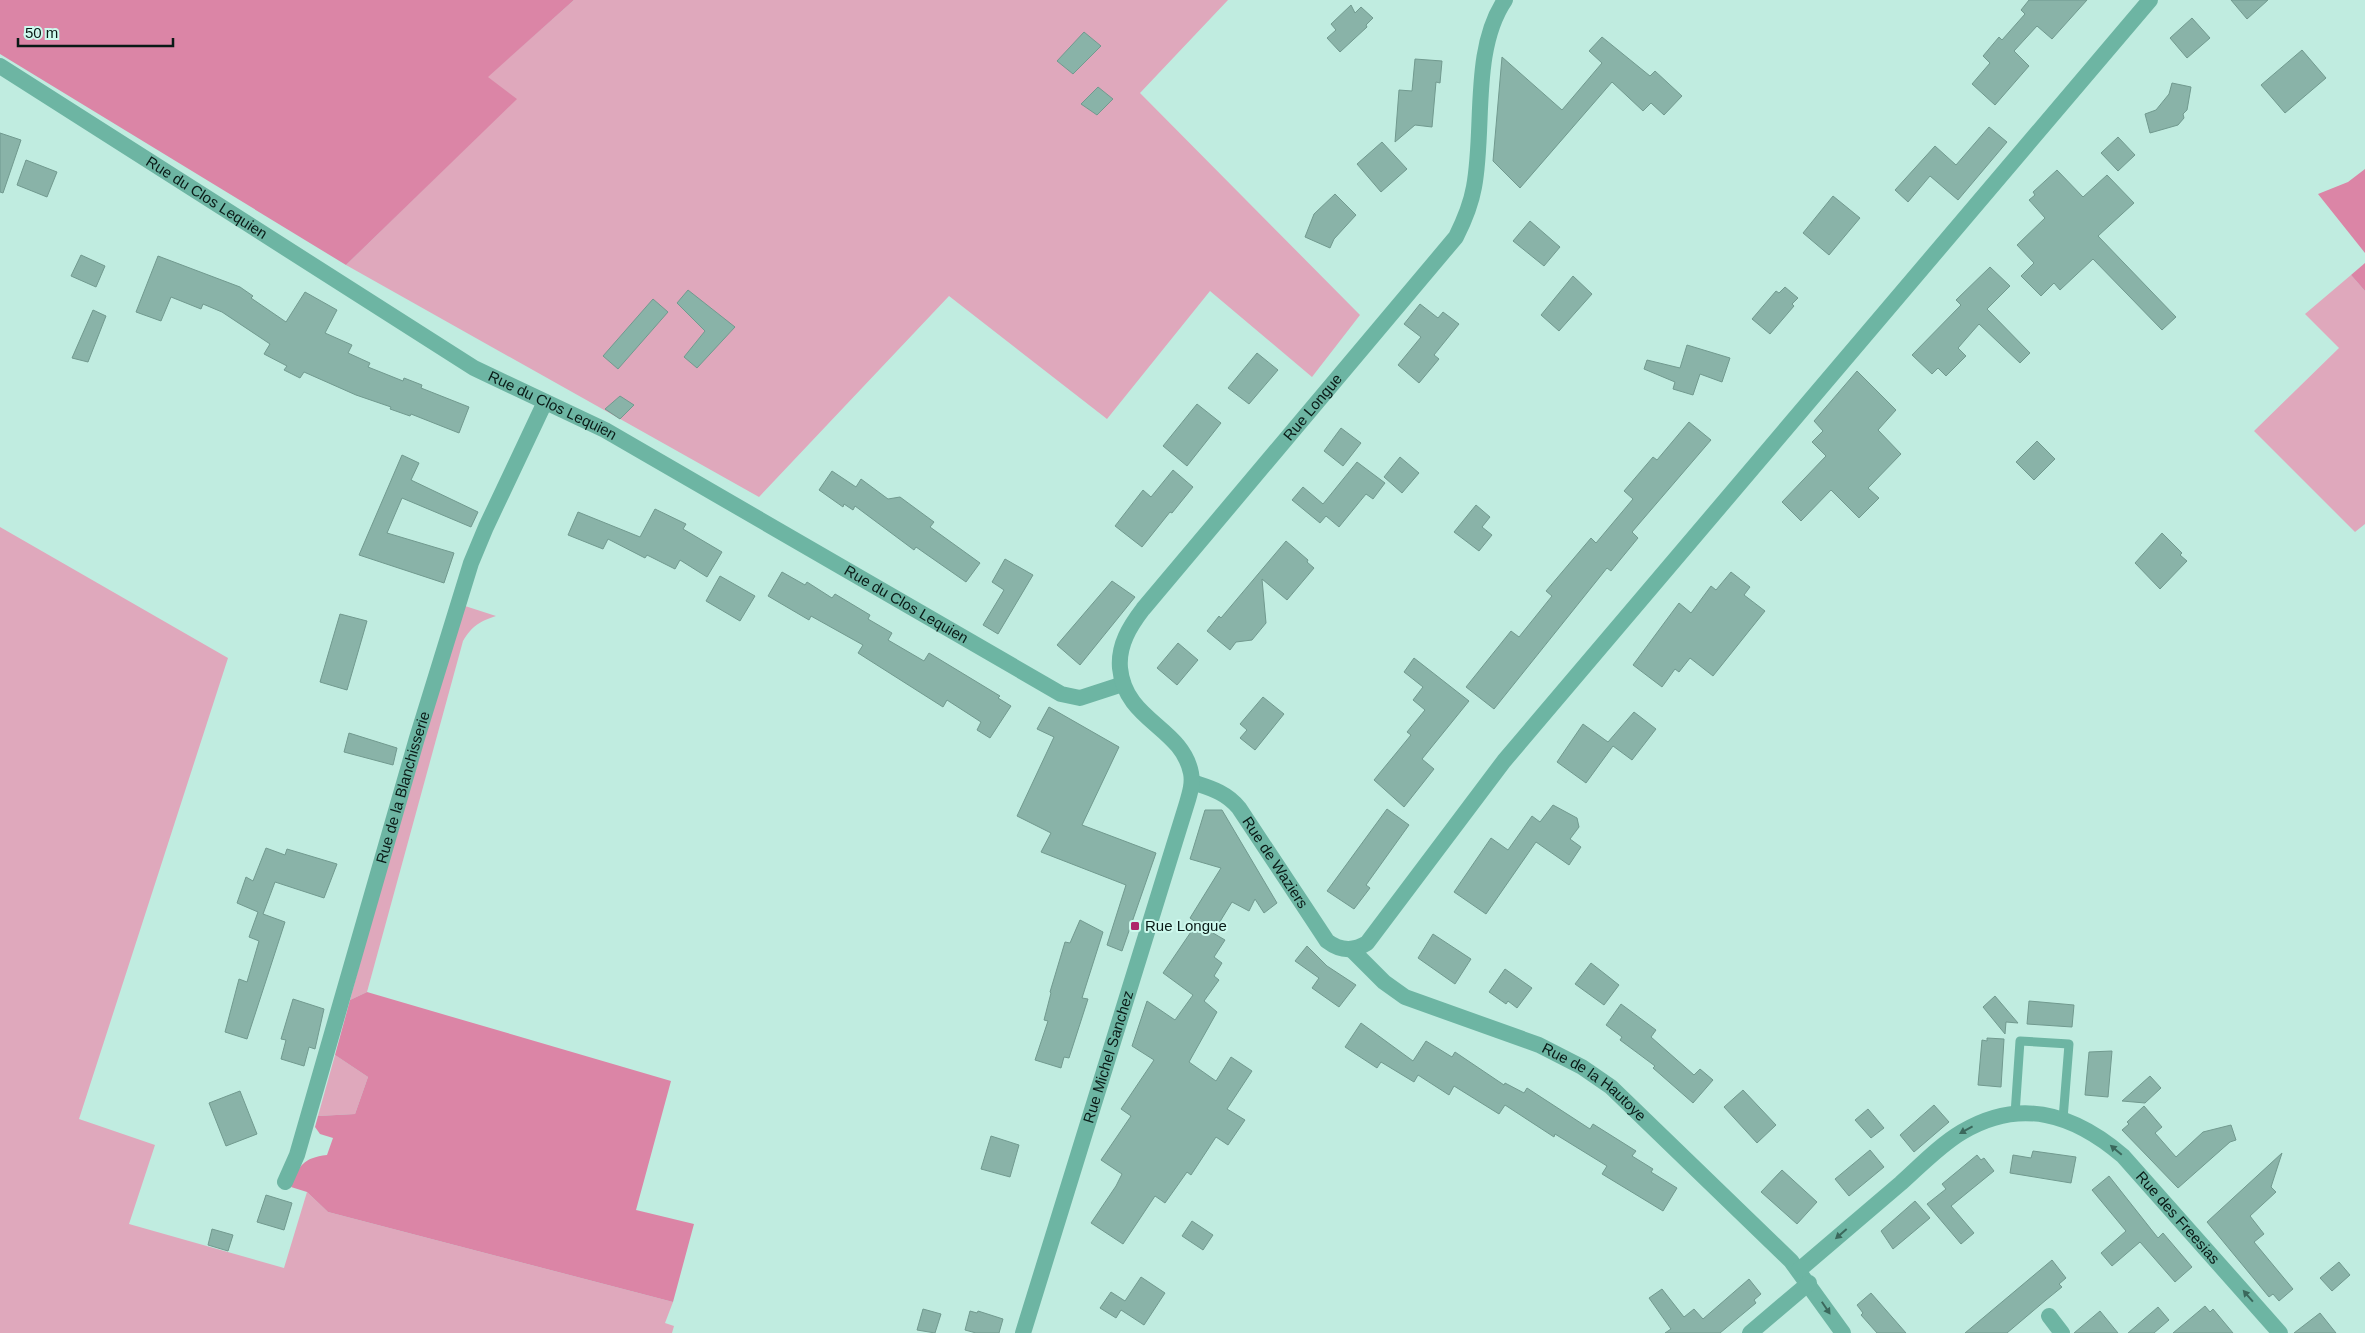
<svg xmlns="http://www.w3.org/2000/svg" width="2365" height="1333" viewBox="0 0 2365 1333" font-family="Arial,sans-serif">
	<style>
		.green { fill: #dfa8bc }
		.forest { fill: #db85a6 }
		.building { fill: #89b3a8; stroke: #719a8f }
		.lines { fill: none; stroke-linecap: round; stroke-linejoin: round }
		.service { stroke: #6db5a3; stroke-width: 9 }
		.minor { stroke: #6db5a3; stroke-width: 16 }
		.oneway { fill: #3b685c }
		.poi-dot { fill: #ae266a; stroke: #cdf9ed; stroke-width: 2 }
		.labels { text-anchor: middle; stroke-width: 4; stroke-linejoin: round; paint-order: stroke }
		.street-label { font-size: 15px; fill: #091a16; stroke: #cdf9ed }
		.poi-label { font-size: 15px; fill: #091a16; stroke: #cdf9ed; text-anchor: start }
	</style>
	<rect width="100%" height="100%" fill="#c0ece0"/>
	<!-- green -->
	<g class="green">
		<path d="M574,0H1228L1140,93L1360,315L1312,377L1210,291L1107,419L949,296L759,497L346,265L516,99L487,77Z"/>
		<path d="M2351,275L2365,291V524L2355,532L2254,431L2339,348L2305,314Z"/>
		<path d="M0,527L228,658L79,1119L155,1145L129,1224L284,1268L307,1192L328,1212L673,1302L665,1323L674,1326L672,1333H0Z"/>
		<path d="M465,606L496,616C480,621 472,626 463,641L367,992L350,1000L404,800Z"/>
		<path d="M335,1055L368,1077L355,1114L318,1116Z"/>
	</g>
	<!-- forest -->
	<g class="forest">
		<path d="M0,0H574L488,77L517,99L346,265L0,54Z"/>
		<path d="M2365,169V253L2318,194L2348,182Z"/>
		<path d="M2365,263V291L2351,275Z"/>
		<path d="M367,992L671,1081L636,1210L694,1224L673,1302L328,1212L307,1192L291,1187C299,1165 303,1158 327,1155L333,1138L320,1134L315,1127L318,1116L355,1114L368,1077L335,1055L350,1000Z"/>
	</g>
	<!-- building -->
	<g class="building">
		<path d="M2029,0H2087L2052,39L2037,26L2014,51L2029,66L1995,105L1972,84L1990,63L1983,56L1999,37L2002,40L2025,14L2021,10Z"/>
		<path d="M2231,0H2268L2247,19Z"/>
		<path d="M1351,5L1355,13L1361,7L1373,18L1366,25L1367,27L1340,52L1327,38L1336,30L1331,24Z"/>
		<path d="M2192,18L2210,38L2187,58L2170,38Z"/>
		<path d="M1084,32L1101,46L1073,74L1057,61Z"/>
		<path d="M1602,37L1650,76L1655,71L1682,96L1664,115L1651,103L1643,111L1612,82L1520,188L1493,161L1502,57L1562,110L1602,63L1589,51Z"/>
		<path d="M2302,50L2326,78L2285,113L2261,85Z"/>
		<path d="M1415,59L1442,61L1440,83L1436,82L1432,127L1415,125L1395,142L1399,90L1412,91Z"/>
		<path d="M2172,83L2191,87L2187,110L2183,114L2184,118L2178,125L2150,133L2145,114L2156,110L2169,94Z"/>
		<path d="M1098,87L1113,99L1097,115L1081,104Z"/>
		<path d="M1989,127L2007,142L1958,200L1930,176L1908,202L1895,190L1935,146L1956,165Z"/>
		<path d="M0,133L21,140L3,193L0,192Z"/>
		<path d="M2118,137L2135,155L2118,171L2101,153Z"/>
		<path d="M1382,142L1407,169L1381,192L1357,164Z"/>
		<path d="M26,160L57,172L47,197L17,185Z"/>
		<path d="M2057,170L2083,197L2107,175L2134,203L2098,236L2176,317L2162,330L2093,259L2060,290L2054,283L2041,296L2021,276L2034,263L2017,245L2045,218L2029,200L2035,195L2033,192Z"/>
		<path d="M1335,194L1356,215L1334,239L1330,248L1305,237L1314,214Z"/>
		<path d="M1833,196L1860,218L1829,255L1803,233Z"/>
		<path d="M1530,221L1560,247L1544,266L1513,241Z"/>
		<path d="M81,255L105,266L96,287L71,276Z"/>
		<path d="M158,256L240,287L253,296L251,298L286,322L305,292L337,310L325,333L352,345L348,353L370,363L368,367L403,381L404,378L422,385L421,388L469,407L459,433L411,414L410,416L390,409L391,407L356,395L304,372L300,378L284,370L287,366L264,354L270,344L222,312L203,304L201,309L171,297L161,321L136,312Z"/>
		<path d="M1990,267L2010,286L1987,309L2030,353L2020,363L1979,324L1958,348L1966,356L1946,376L1938,368L1932,374L1912,355L1961,305L1956,300Z"/>
		<path d="M1573,276L1592,294L1559,331L1541,315Z"/>
		<path d="M1785,287L1798,298L1792,304L1794,306L1770,334L1752,319L1776,291L1779,293Z"/>
		<path d="M688,290L735,327L697,368L684,357L705,331L677,303Z"/>
		<path d="M653,299L668,312L618,369L603,356Z"/>
		<path d="M1420,304L1438,318L1443,312L1459,324L1434,355L1439,359L1419,383L1398,365L1421,337L1404,324Z"/>
		<path d="M93,310L106,316L88,362L72,358Z"/>
		<path d="M1687,345L1730,358L1722,382L1700,374L1693,395L1673,389L1675,382L1644,369L1647,360L1680,368Z"/>
		<path d="M1257,353L1278,370L1249,404L1228,388Z"/>
		<path d="M1857,371L1896,410L1878,430L1901,454L1868,488L1879,498L1859,518L1831,490L1801,521L1782,502L1826,456L1812,442L1823,431L1814,421Z"/>
		<path d="M620,396L634,405L620,419L605,409Z"/>
		<path d="M1197,404L1221,423L1187,466L1163,446Z"/>
		<path d="M1689,422L1711,440L1632,532L1638,538L1611,571L1607,568L1494,709L1466,687L1511,631L1519,637L1552,596L1546,591L1591,538L1596,543L1633,499L1624,491L1653,457L1657,460Z"/>
		<path d="M1341,428L1361,443L1343,466L1324,451Z"/>
		<path d="M2037,441L2055,459L2034,480L2016,462Z"/>
		<path d="M402,455L419,463L411,480L478,512L471,527L402,498L387,533L454,553L444,583L359,555Z"/>
		<path d="M1400,457L1419,473L1402,493L1384,477Z"/>
		<path d="M1357,462L1385,483L1373,499L1366,494L1339,527L1326,516L1320,523L1292,500L1303,487L1323,504Z"/>
		<path d="M1173,470L1193,487L1172,513L1170,512L1142,547L1115,526L1143,490L1151,497Z"/>
		<path d="M832,471L856,487L861,479L888,499L900,497L934,522L930,527L980,563L966,582L916,547L914,550L855,506L853,510L844,504L843,507L819,490Z"/>
		<path d="M1476,505L1490,517L1482,527L1492,535L1479,551L1454,532Z"/>
		<path d="M655,509L686,524L683,529L722,552L707,577L680,560L675,569L647,555L645,558L608,539L603,549L568,535L578,512L640,537Z"/>
		<path d="M2162,533L2182,553L2180,555L2187,561L2160,589L2135,563Z"/>
		<path d="M1286,541L1308,560L1307,562L1314,568L1287,600L1262,579L1266,623L1252,640L1236,642L1230,650L1207,631L1219,616L1221,618Z"/>
		<path d="M1005,559L1033,575L998,634L983,625L1004,590L992,582Z"/>
		<path d="M782,572L805,585L807,582L832,598L835,594L870,615L868,619L892,633L888,640L924,661L929,653L1000,696L998,698L1011,706L990,738L977,730L981,722L947,700L943,707L858,653L863,645L811,616L809,620L768,596Z"/>
		<path d="M1731,572L1750,587L1744,595L1765,611L1713,676L1690,658L1679,672L1675,669L1662,687L1633,665L1679,603L1691,613L1711,586L1716,590Z"/>
		<path d="M720,576L755,596L740,621L706,601Z"/>
		<path d="M1112,581L1135,597L1080,665L1057,645Z"/>
		<path d="M340,614L367,621L347,690L320,682Z"/>
		<path d="M1178,643L1198,660L1177,685L1157,668Z"/>
		<path d="M1414,658L1469,701L1422,759L1434,769L1404,807L1374,780L1411,735L1407,732L1425,710L1413,700L1423,687L1404,672Z"/>
		<path d="M1263,697L1284,714L1255,750L1240,738L1247,730L1240,724Z"/>
		<path d="M1049,707L1119,747L1082,825L1156,853L1122,951L1107,945L1126,885L1041,852L1051,833L1017,816L1054,737L1037,729Z"/>
		<path d="M1634,712L1656,729L1632,760L1613,746L1586,783L1557,762L1583,724L1608,742Z"/>
		<path d="M349,733L397,748L393,765L344,752Z"/>
		<path d="M1553,805L1577,818L1579,827L1570,839L1581,847L1569,865L1536,842L1486,914L1454,892L1491,838L1508,850L1532,816L1540,822Z"/>
		<path d="M1387,809L1409,825L1366,885L1370,888L1354,909L1327,891Z"/>
		<path d="M1205,810H1222L1277,903L1264,913L1255,899L1249,911L1232,902L1213,933L1225,940L1214,957L1222,963L1214,976L1219,980L1204,1001L1217,1012L1189,1062L1216,1081L1231,1057L1252,1071L1227,1109L1245,1120L1228,1145L1216,1137L1191,1175L1187,1172L1165,1203L1155,1196L1123,1244L1091,1223L1116,1186L1122,1174L1101,1160L1131,1116L1121,1109L1154,1060L1132,1046L1147,1001L1175,1020L1193,995L1163,973L1197,923L1190,918L1221,868L1190,859Z"/>
		<path d="M266,848L285,855L287,849L337,864L324,898L275,882L263,914L285,922L247,1039L225,1032L239,979L247,982L259,941L249,937L258,912L237,903L246,877L253,881Z"/>
		<path d="M1080,920L1103,932L1082,998L1088,999L1069,1058L1064,1057L1061,1068L1035,1060L1048,1021L1044,1020L1051,993L1050,992L1065,942L1070,943Z"/>
		<path d="M1433,934L1471,959L1455,984L1418,958Z"/>
		<path d="M1307,946L1327,966L1356,985L1339,1007L1312,988L1319,978L1295,961Z"/>
		<path d="M1591,963L1619,985L1604,1005L1575,984Z"/>
		<path d="M1505,969L1532,988L1517,1008L1508,1001L1506,1004L1489,992Z"/>
		<path d="M1995,996L2018,1023L2006,1022L2005,1034L1983,1007Z"/>
		<path d="M293,999L324,1009L315,1049L309,1047L304,1066L281,1059L286,1040L281,1039Z"/>
		<path d="M2029,1001L2074,1005L2072,1027L2027,1024Z"/>
		<path d="M1621,1004L1656,1030L1651,1037L1694,1075L1700,1069L1713,1080L1693,1103L1653,1068L1655,1066L1620,1040L1622,1037L1606,1025Z"/>
		<path d="M1361,1023L1413,1061L1426,1041L1452,1057L1455,1052L1504,1085L1505,1083L1524,1093L1527,1088L1590,1129L1593,1124L1636,1151L1632,1156L1653,1169L1651,1172L1677,1188L1663,1211L1602,1174L1607,1166L1555,1134L1554,1137L1505,1105L1499,1114L1454,1086L1449,1095L1418,1075L1414,1082L1381,1062L1377,1068L1345,1047Z"/>
		<path d="M1987,1038L2004,1039L2001,1087L1978,1085L1982,1040L1987,1041Z"/>
		<path d="M2112,1051L2108,1097L2085,1095L2089,1052Z"/>
		<path d="M2150,1076L2161,1088L2145,1103L2122,1101Z"/>
		<path d="M1743,1090L1776,1125L1757,1143L1724,1107Z"/>
		<path d="M240,1091L257,1134L226,1146L209,1103Z"/>
		<path d="M1934,1105L1949,1122L1914,1152L1900,1135Z"/>
		<path d="M2144,1106L2162,1127L2155,1133L2176,1157L2203,1132L2231,1125L2236,1140L2230,1142L2178,1188L2122,1130L2129,1124L2127,1122Z"/>
		<path d="M1868,1109L1884,1128L1871,1138L1855,1120Z"/>
		<path d="M991,1136L1019,1145L1010,1177L981,1169Z"/>
		<path d="M1870,1150L1884,1167L1849,1196L1835,1179Z"/>
		<path d="M2033,1151L2076,1157L2071,1183L2010,1173L2013,1155L2031,1158Z"/>
		<path d="M2282,1153L2271,1187L2276,1192L2250,1216L2264,1234L2254,1242L2293,1289L2279,1301L2273,1294L2269,1297L2207,1222Z"/>
		<path d="M1977,1155L1981,1160L1984,1158L1994,1171L1951,1206L1974,1233L1961,1244L1927,1204L1946,1189L1942,1184Z"/>
		<path d="M1782,1170L1817,1202L1797,1224L1761,1192Z"/>
		<path d="M2109,1176L2158,1238L2163,1233L2192,1267L2175,1282L2140,1242L2112,1266L2101,1253L2126,1231L2092,1190Z"/>
		<path d="M266,1195L292,1203L284,1230L257,1222Z"/>
		<path d="M1915,1201L1930,1218L1893,1249L1881,1231Z"/>
		<path d="M1192,1221L1213,1235L1203,1250L1182,1236Z"/>
		<path d="M212,1229L233,1235L228,1251L208,1245Z"/>
		<path d="M2052,1260L2066,1278L2059,1284L2062,1287L2046,1300L2007,1333H1965Z"/>
		<path d="M2339,1262L2350,1275L2332,1291L2320,1278Z"/>
		<path d="M1141,1277L1165,1293L1144,1325L1121,1310L1116,1318L1100,1308L1111,1292L1125,1301Z"/>
		<path d="M1749,1279L1761,1294L1754,1300L1756,1303L1720,1333H1665L1671,1329L1649,1298L1662,1289L1684,1317L1694,1309L1703,1319Z"/>
		<path d="M1871,1293L1906,1333H1877L1861,1315L1863,1313L1857,1305Z"/>
		<path d="M2205,1306L2210,1312L2213,1309L2233,1333H2173Z"/>
		<path d="M2158,1307L2169,1320L2154,1333H2128Z"/>
		<path d="M923,1309L941,1314L935,1333L917,1330Z"/>
		<path d="M970,1311L977,1313L978,1311L1003,1319L999,1333H976L965,1330Z"/>
		<path d="M2100,1311L2118,1333H2074Z"/>
		<path d="M2320,1313L2336,1333H2294Z"/>
	</g>
	<g class="lines">
		<!-- service -->
		<path class="service" d="M2015,1114L2020,1041L2069,1044L2063,1119"/>
		<!-- minor -->
		<g class="minor">
			<path id="s1" d="M0,66L474,368L605,430L1061,694L1080,698L1123,684"/>
			<path id="s2" d="M1192,782C1210,788 1226,792 1239,808L1327,941C1340,951 1353,952 1367,943L1504,761L2150,0"/>
			<path id="s3" d="M1352,950L1384,982L1405,997L1539,1045L1582,1067L1611,1087L1791,1261L1843,1333"/>
			<path id="s4" d="M285,1182L297,1155L417,738L471,563L486,527L545,402"/>
			<path id="s5" d="M1799,1270C1833,1241 1867,1212 1901,1183C1920,1166 1940,1145 1962,1132C2021,1097 2074,1114 2123,1156L2280,1333"/>
			<path d="M2049,1316L2062,1333"/>
			<path id="s6" d="M1023,1333L1187,803C1190,793 1193,783 1191,773C1182,727 1125,721 1120,668C1118,645 1130,626 1143,609L1456,237C1464,221 1471,204 1474,187C1485,129 1471,50 1505,0"/>
			<path d="M1750,1333L1809,1283"/>
		</g>
	</g>
	<!-- one-way arrows -->
	<defs><path id="oneway-solid" d="M-6-.8H1V-3.2L6.5 0L1 3.2V.8H-6Z" transform="scale(1.25)"/></defs>
	<g class="oneway">
		<use href="#oneway-solid" transform="translate(1966 1130) rotate(151)"/>
		<use href="#oneway-solid" transform="translate(2116 1150) rotate(-140)"/>
		<use href="#oneway-solid" transform="translate(1841 1234) rotate(139)"/>
		<use href="#oneway-solid" transform="translate(2248 1296) rotate(-131)"/>
		<use href="#oneway-solid" transform="translate(1826 1308) rotate(56)"/>
	</g>
	<!-- markers -->
	<rect class="poi-dot" x="1130" y="921" width="10" height="10" rx="2.5"/>
	<g class="labels">
		<!-- street labels -->
		<g class="street-label">
			<text dy="5" stroke="none"><textPath href="#s1" startOffset="245">Rue du Clos Lequien</textPath></text>
			<text dy="5" stroke="none"><textPath href="#s1" startOffset="649">Rue du Clos Lequien</textPath></text>
			<text dy="5" stroke="none"><textPath href="#s6" startOffset="1044">Rue Longue</textPath></text>
			<text dy="5" stroke="none"><textPath href="#s1" startOffset="1055">Rue du Clos Lequien</textPath></text>
			<text dy="5" stroke="none"><textPath href="#s4" startOffset="412">Rue de la Blanchisserie</textPath></text>
			<text dy="5" stroke="none"><textPath href="#s2" startOffset="120">Rue de Waziers</textPath></text>
			<text dy="5" stroke="none"><textPath href="#s6" startOffset="289">Rue Michel Sanchez</textPath></text>
			<text dy="5" stroke="none"><textPath href="#s3" startOffset="280">Rue de la Hautoye</textPath></text>
			<text dy="5" stroke="none"><textPath href="#s5" startOffset="472">Rue des Freesias</textPath></text>
		</g>
		<!-- poi labels -->
		<g class="poi-label">
			<text x="1145" y="931">Rue Longue</text>
		</g>
	</g>
	<!-- scale -->
	<path d="M18 38v8h155v-8" fill="none" stroke="#091a16" stroke-width="2.5"/>
	<text x="25" y="38" font-size="15" fill="#091a16" stroke="#cdf9ed" stroke-width="4" paint-order="stroke">50 m</text>
</svg>
